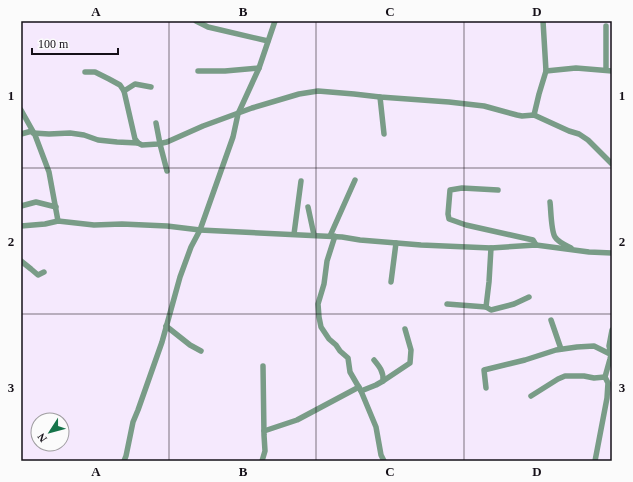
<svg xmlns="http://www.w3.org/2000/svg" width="633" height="482" viewBox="0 0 633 482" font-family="'Times New Roman',serif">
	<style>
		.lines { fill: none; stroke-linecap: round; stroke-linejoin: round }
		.street { stroke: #799c87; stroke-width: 5.5 }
		.grid { fill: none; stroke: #151018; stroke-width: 1; stroke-opacity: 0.55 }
		.neatline { fill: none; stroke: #151018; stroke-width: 1.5 }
		.grid-label { font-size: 13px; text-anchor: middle; font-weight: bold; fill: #151018 }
	</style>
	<rect width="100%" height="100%" fill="#f5e9fd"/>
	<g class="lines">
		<!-- street -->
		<g class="street">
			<path d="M196,21L208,27L268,41"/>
			<path d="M606,26V70"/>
			<path d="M198,71H225L259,68"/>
			<path d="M546,71L576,68L612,71"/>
			<path d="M85,72H95L109,79L120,85L124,91L135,139L138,143L142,145L158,144L167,142L203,126L252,108L299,94L318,91L354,94L380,97L449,102L484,106L517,115L522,116L534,115L569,131L579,134L588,140L612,164"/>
			<path d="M124,91L135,84L151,87"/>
			<path d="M380,97L384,134"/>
			<path d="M21,110L35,135L49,172L58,221"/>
			<path d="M534,115L539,94L546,71L543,21"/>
			<path d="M156,123L160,144L167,171"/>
			<path d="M33,133L49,134L70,133L84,135L98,140L117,142L138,143"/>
			<path d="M21,134L32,131"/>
			<path d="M498,190L462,188L450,190L448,214L449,219L466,225L533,240L536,245"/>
			<path d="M550,202C551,210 551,231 555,237C558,242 565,245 571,248"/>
			<path d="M21,206L36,202L56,207"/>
			<path d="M308,207L314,235"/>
			<path d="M21,226L45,224L58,221L94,225L122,224L167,226L200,230L342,237L360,240L421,245L491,248L536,245L589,252L612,253"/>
			<path d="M294,234L301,181"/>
			<path d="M330,236L355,180"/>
			<path d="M335,236L327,261L324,284L318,304L319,317L321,327L329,339L336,345L340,351L348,358L350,372L361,391L376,427L381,455L384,461"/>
			<path d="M491,248L489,282L486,307L491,310L514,304L529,297"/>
			<path d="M21,261L31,269L38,275L44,272"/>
			<path d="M391,282L396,243"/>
			<path d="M447,304L486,307"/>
			<path d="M551,320L561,349"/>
			<path d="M166,326L190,345L201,351"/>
			<path d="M383,381L410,363L411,350L405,329"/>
			<path d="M486,388L484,370L525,360L556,350L577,347L594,346L612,355"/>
			<path d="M361,391L376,385L383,381C384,372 379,366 374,360"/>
			<path d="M531,396L558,379L565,376H584L594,378L605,377"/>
			<path d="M264,431L297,420L359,387"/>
			<path d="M124,461L126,456L133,422L138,410L162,342L180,277L191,247L200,230L233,137L238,114L259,68L275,21"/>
			<path d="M262,461L265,451L264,435L263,366"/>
			<path d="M595,461L607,398L608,383L605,377L610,359L611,355L609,346L612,330"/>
		</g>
	</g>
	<!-- grid -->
	<path class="grid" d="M169,21V461M316,21V461M464,21V461M21,168H612M21,314H612"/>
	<!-- border -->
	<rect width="633" height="482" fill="none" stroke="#fbfbfb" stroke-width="44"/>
	<!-- north arrow -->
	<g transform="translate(50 432) rotate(234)"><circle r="19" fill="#fbfbfb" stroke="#9f9da0"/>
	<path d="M0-3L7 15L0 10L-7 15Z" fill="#16744a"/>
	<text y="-6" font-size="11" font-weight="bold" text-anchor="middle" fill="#151018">N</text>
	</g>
	<!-- scale -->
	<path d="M32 48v6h86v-6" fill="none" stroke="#151018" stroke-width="2"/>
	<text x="38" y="48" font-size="12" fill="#151018" stroke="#fbfbfb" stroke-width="3" paint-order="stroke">100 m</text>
	<rect x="22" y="22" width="589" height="438" class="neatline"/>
	<g class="grid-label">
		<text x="96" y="16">A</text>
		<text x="243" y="16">B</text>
		<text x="390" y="16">C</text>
		<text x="537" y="16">D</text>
		<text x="11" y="100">1</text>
		<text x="622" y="100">1</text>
		<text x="11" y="246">2</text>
		<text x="622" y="246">2</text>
		<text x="11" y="392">3</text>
		<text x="622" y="392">3</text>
		<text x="96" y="476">A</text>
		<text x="243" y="476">B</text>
		<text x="390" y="476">C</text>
		<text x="537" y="476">D</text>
	</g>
</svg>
